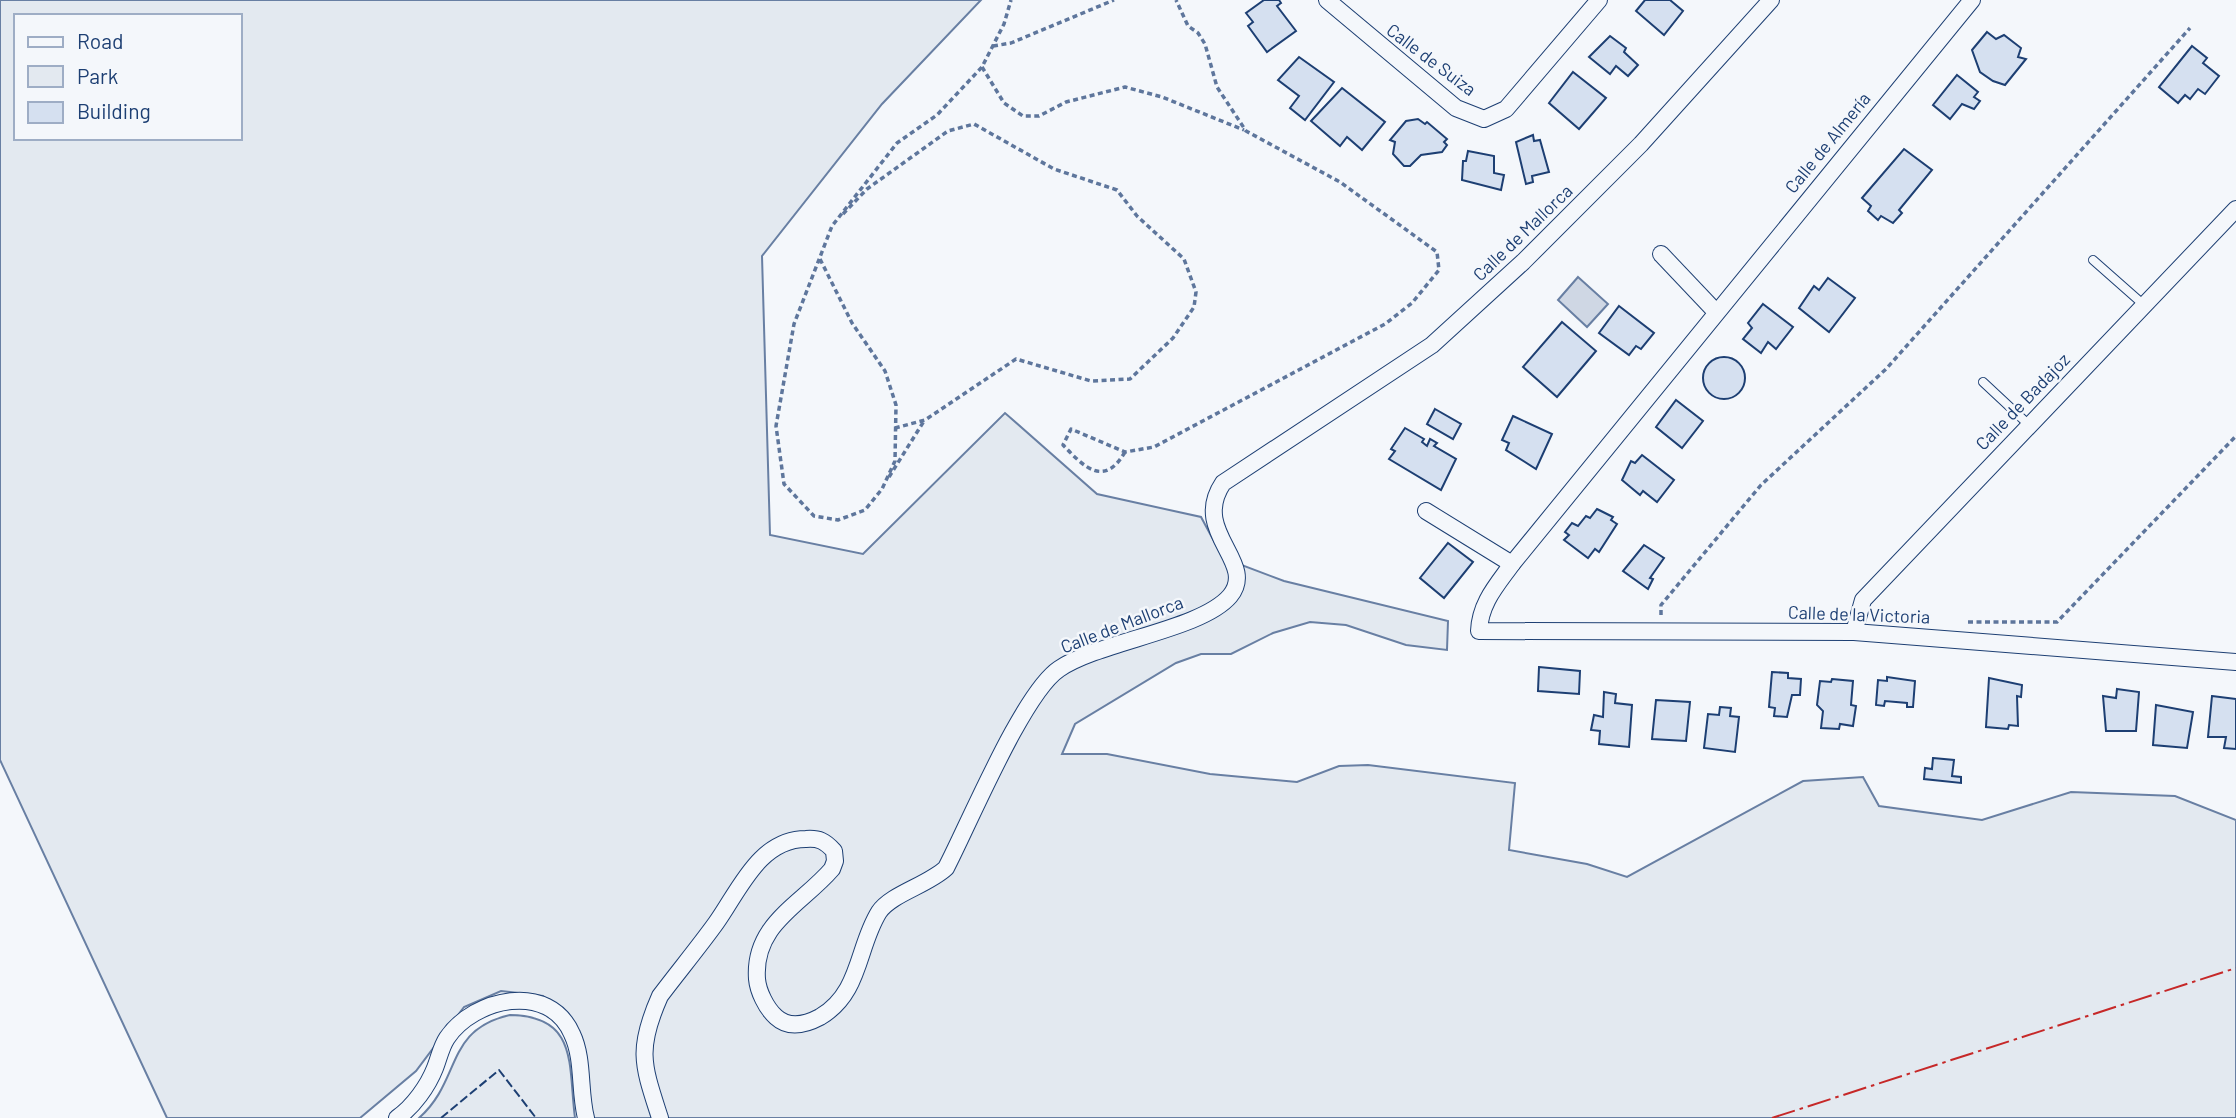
<svg xmlns="http://www.w3.org/2000/svg" width="2236" height="1118" viewBox="0 0 2236 1118" font-family="Barlow,sans-serif">
	<style>
		.green { fill: #e3e9f0; stroke: #687fa3; stroke-width: 2; fill-rule: evenodd }
		.water { fill: #cfd7e4; stroke: #687fa3; stroke-width: 2 }
		.building { fill: #d5e0f0; stroke: #1d3f73; stroke-width: 2 }
		.lines { fill: none; stroke-linecap: round; stroke-linejoin: round }
		.service-casing { stroke: #1d3f73; stroke-width: 10 }
		.minor-casing { stroke: #1d3f73; stroke-width: 18 }
		.path { stroke: #5e769c; stroke-width: 3.5; stroke-dasharray: 5 3.5; stroke-linecap: butt }
		.service { stroke: #f4f7fb; stroke-width: 8 }
		.minor { stroke: #f4f7fb; stroke-width: 16 }
		.fence { stroke: #1d3f73; stroke-width: 2; stroke-dasharray: 9 3.5; stroke-linecap: butt }
		.power { stroke: #c62828; stroke-width: 2; stroke-dasharray: 24 5 3.5 5; stroke-linecap: butt }
		.labels { text-anchor: middle; stroke-width: 5; stroke-linejoin: round; paint-order: stroke }
		.street-label { font-size: 18px; fill: #1d3f73; stroke: #f4f7fb }
	</style>
	<rect width="100%" height="100%" fill="#f4f7fb"/>
	<!-- green -->
	<g class="green">
		<path d="M0,0H981L882,104L762,256L770,535L863,554L1005,413L1097,494L1201,517L1223,558L1284,581L1448,621L1447,650L1406,645L1346,625L1310,622L1273,633L1231,654H1201L1176,663L1075,724L1062,754H1107L1210,774L1297,782L1339,766L1368,765L1515,783L1509,850L1587,864L1627,877L1803,781L1863,777L1879,806L1982,820L2071,792L2175,796L2236,820V1118H592L565,1016L543,996L501,991L464,1007L416,1071L360,1118H167L0,760ZM16,16H240V138H16Z"/>
		<path d="M510,1015C579,1016 568,1066 575,1118H419C462,1080 444,1030 510,1015Z"/>
	</g>
	<!-- water -->
	<path class="water" d="M1578,277L1608,304L1587,327L1558,300Z"/>
	<!-- building -->
	<g class="building">
		<path d="M1264,0H1279L1281,3L1277,6L1296,31L1267,52L1248,26L1253,22L1246,13Z"/>
		<path d="M1645,0H1670L1683,11L1664,35L1636,11Z"/>
		<path d="M1987,32L1996,39L2004,35L2021,48L2018,57L2026,59L2005,85L1993,81L1980,72L1972,50Z"/>
		<path d="M1610,36L1626,48L1624,52L1638,65L1628,76L1616,66L1610,74L1589,57Z"/>
		<path d="M2192,46L2207,58L2203,63L2219,76L2205,94L2198,89L2190,99L2185,95L2178,103L2159,87Z"/>
		<path d="M1299,57L1334,82L1305,120L1290,108L1299,96L1278,80Z"/>
		<path d="M1573,72L1606,98L1579,129L1549,103Z"/>
		<path d="M1957,75L1978,92L1974,97L1980,101L1974,109L1962,104L1950,119L1933,105Z"/>
		<path d="M1342,88L1385,122L1362,150L1347,137L1340,146L1311,121Z"/>
		<path d="M1418,119L1425,124L1427,122L1447,139L1444,142L1447,145L1442,152L1421,155L1410,166H1404L1393,154L1395,142L1390,140L1406,121Z"/>
		<path d="M1533,135L1534,141L1540,140L1549,172L1532,176L1533,182L1526,184L1516,142Z"/>
		<path d="M1904,149L1932,170L1899,210L1902,213L1893,223L1881,216L1878,220L1868,211L1871,206L1862,198Z"/>
		<path d="M1468,151L1494,156V173L1504,175L1501,190L1462,180L1463,161H1466Z"/>
		<path d="M1828,278L1855,298L1829,332L1799,308L1814,286L1819,290Z"/>
		<path d="M1763,304L1793,327L1776,349L1768,342L1761,353L1743,339L1752,328L1748,323Z"/>
		<path d="M1619,306L1654,333L1641,349L1636,346L1629,355L1599,333Z"/>
		<path d="M1562,322L1596,351L1557,397L1523,367Z"/>
		<circle cx="1724" cy="378" r="21"/>
		<path d="M1676,400L1703,421L1682,448L1656,427Z"/>
		<path d="M1435,409L1461,424L1453,439L1427,424Z"/>
		<path d="M1513,416L1552,434L1536,469L1506,450L1509,443L1502,440Z"/>
		<path d="M1405,428L1424,439L1422,442L1427,446L1430,439L1437,443L1434,446L1456,459L1441,490L1389,459L1395,451L1391,449Z"/>
		<path d="M1642,455L1674,480L1657,502L1643,491L1640,495L1622,480L1631,461L1635,463Z"/>
		<path d="M1597,509L1613,517L1611,520L1617,524L1599,552L1595,549L1588,558L1564,540L1569,535L1565,532L1572,523L1578,526L1586,516L1590,518Z"/>
		<path d="M1448,543L1473,562L1444,598L1420,578Z"/>
		<path d="M1644,545L1664,558L1650,578L1653,579L1648,589L1623,571Z"/>
		<path d="M1539,667L1580,671L1579,694L1538,691Z"/>
		<path d="M1772,672L1788,673V678L1801,679L1800,695H1792L1787,717L1774,716L1775,708L1769,707Z"/>
		<path d="M1887,677L1915,681L1913,707H1907V703L1885,701L1884,706L1876,705L1878,680L1887,681Z"/>
		<path d="M1989,678L2022,685L2021,697L2017,696L2018,726L2009,725L2008,729L1986,727Z"/>
		<path d="M1832,679L1853,681L1851,705L1856,706L1853,726L1840,724L1839,729L1821,728L1823,711L1817,705L1820,681L1831,682Z"/>
		<path d="M2117,689L2139,692L2136,731H2106L2103,696L2116,698Z"/>
		<path d="M1604,692L1616,694L1615,703L1632,705L1629,747L1599,744L1600,731L1591,730L1594,715L1603,717Z"/>
		<path d="M2212,696L2236,699V749L2224,748L2226,737H2208Z"/>
		<path d="M1656,700L1690,702L1686,741L1652,739Z"/>
		<path d="M2156,705L2193,712L2187,748L2153,745Z"/>
		<path d="M1720,707L1731,708L1730,716L1739,717L1735,752L1704,748L1708,714L1719,715Z"/>
		<path d="M1933,758L1954,760L1952,776L1961,777V783L1924,779L1925,768L1932,769Z"/>
	</g>
	<g class="lines">
		<!-- service casing -->
		<g class="service-casing">
			<g id="service">
				<path d="M2093,260L2144,305"/>
				<path d="M1983,382L2028,424"/>
			</g>
		</g>
		<!-- minor casing -->
		<g class="minor-casing">
			<g id="minor">
				<path d="M1327,0L1456,108L1484,119L1506,109L1599,0"/>
				<path d="M1972,0L1512,564C1497,585 1480,603 1479,631L1854,632L2236,662"/>
				<path d="M1661,254L1715,311"/>
				<path d="M1426,511L1512,564"/>
				<path d="M1854,632L1863,600L2236,209"/>
				<path d="M397,1118C413,1107 428,1086 435,1068C439,1058 441,1047 447,1038C474,998 549,981 572,1034C584,1059 579,1091 586,1118"/>
				<path d="M660,1118C643,1065 636,1050 660,996C678,972 698,948 716,923C739,891 759,839 806,839C819,838 825,841 834,851L835,861L832,869C801,905 753,924 757,979C758,991 766,1008 776,1017C789,1029 805,1025 820,1017C861,993 857,947 879,912C891,894 928,885 946,868C969,824 1023,693 1059,669C1100,641 1201,630 1230,596C1258,562 1190,532 1223,483L1432,345L1523,262L1641,144L1771,0"/>
			</g>
		</g>
		<!-- path -->
		<g class="path">
			<path d="M993,46L1011,43L1114,0"/>
			<path d="M982,67L1004,103L1023,116H1039L1066,102L1125,87L1162,97L1244,130"/>
			<path d="M843,214L867,189L948,131L974,124L1054,169L1117,190L1137,216L1184,259L1196,292L1194,307L1173,338L1130,379L1091,381L1016,359L925,420L895,428"/>
			<path d="M820,259L852,323L885,371L896,405L895,461L882,489L865,510L838,520L814,516L784,484L776,426L794,324L832,226L897,143L937,115L982,67L1004,24L1011,0"/>
			<path d="M1125,452C1104,488 1084,467 1063,445L1071,429L1125,452L1154,447L1385,324L1412,303L1439,270L1437,252L1340,182L1246,131L1217,87L1205,44L1198,33L1188,26L1176,0"/>
			<path d="M889,477L924,421"/>
			<path d="M1661,615V605L1761,485L1886,369L2190,28"/>
			<path d="M1968,622H2057L2236,436"/>
		</g>
		<!-- service -->
		<use href="#service" class="service"/>
		<!-- minor -->
		<use href="#minor" class="minor"/>
		<!-- fence -->
		<path class="fence" d="M441,1118L499,1070L536,1118"/>
		<!-- power -->
		<path class="power" d="M1772,1118L2236,968"/>
	</g>
	<g class="labels">
		<!-- street labels -->
		<g class="street-label">
			<text transform="translate(1431 60) rotate(37)" y="6">Calle de Suiza</text>
			<text transform="translate(1828 143) rotate(-51)" y="6">Calle de Almería</text>
			<text transform="translate(1523 233) rotate(-44)" y="6">Calle de Mallorca</text>
			<text transform="translate(2023 402) rotate(-46)" y="6">Calle de Badajoz</text>
			<text transform="translate(1859 615) rotate(2)" y="6">Calle de la Victoria</text>
			<text transform="translate(1122 625) rotate(-21)" y="6">Calle de Mallorca</text>
		</g>
	</g>
	<!-- legend -->
	<rect x="14" y="14" width="228" height="126" fill="#f4f7fb" stroke="#9eadc5" stroke-width="2"/>
	<rect x="28" y="37" width="35" height="10" fill="#f4f7fb" stroke="#9eadc5" stroke-width="2"/>
	<text x="77" y="49" font-size="21" fill="#1d3f73">Road</text>
	<rect x="28" y="66" width="35" height="21" fill="#e3e9f0" stroke="#9eadc5" stroke-width="2"/>
	<text x="77" y="84" font-size="21" fill="#1d3f73">Park</text>
	<rect x="28" y="102" width="35" height="21" fill="#d5e0f0" stroke="#9eadc5" stroke-width="2"/>
	<text x="77" y="119" font-size="21" fill="#1d3f73">Building</text>
</svg>
